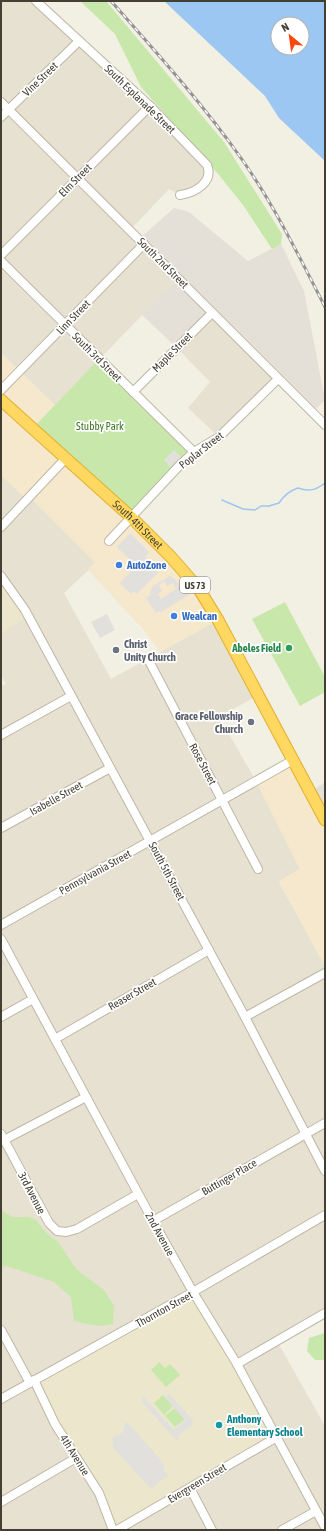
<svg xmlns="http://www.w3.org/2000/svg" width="326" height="1531" viewBox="0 0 326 1531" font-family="'Asap Condensed',sans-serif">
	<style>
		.residential { fill: #e6e1d1 }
		.commercial { fill: #f6e8cc }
		.industrial { fill: #e4e0d8 }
		.education { fill: #ece6cc }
		.green { fill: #c7e8aa }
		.parking { fill: #e2e0dc; fill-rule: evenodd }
		.water { fill: #9cc7f2; fill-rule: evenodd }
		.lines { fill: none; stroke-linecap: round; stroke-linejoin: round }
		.stream { stroke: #9cc7f2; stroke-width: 1.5 }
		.minor-casing { stroke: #beb7a5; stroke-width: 10 }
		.highway-casing { stroke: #e2af2d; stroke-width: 13 }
		.minor { stroke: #fff; stroke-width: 8 }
		.highway { stroke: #ffd861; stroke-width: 11 }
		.rail-casing { stroke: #939393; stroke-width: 3 }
		.rail { stroke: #fff; stroke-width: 1.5; stroke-dasharray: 4.5; stroke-linecap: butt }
		.shop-dot { fill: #3f7fe0; stroke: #fff; stroke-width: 1.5 }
		.leisure-dot { fill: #2e9e5b; stroke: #fff; stroke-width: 1.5 }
		.worship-dot { fill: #6b7280; stroke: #fff; stroke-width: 1.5 }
		.culture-dot { fill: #0f9aa8; stroke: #fff; stroke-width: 1.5 }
		.labels { text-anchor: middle; stroke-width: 3.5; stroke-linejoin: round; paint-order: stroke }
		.shield { fill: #fff; stroke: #7c7970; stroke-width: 1 }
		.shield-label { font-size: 10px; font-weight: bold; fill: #443f33 }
		.street-label { font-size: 11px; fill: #443f33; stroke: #fff }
		.park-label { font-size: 11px; fill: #3d7725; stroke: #fff }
		.shop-label { font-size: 11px; font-weight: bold; fill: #366cbe; stroke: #fff; text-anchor: start }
		.worship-label { font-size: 11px; font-weight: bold; fill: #5b616d; stroke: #fff; text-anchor: start }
		.leisure-label { font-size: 11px; font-weight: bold; fill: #27864d; stroke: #fff; text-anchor: end }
		.culture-label { font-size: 11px; font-weight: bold; fill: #0d838f; stroke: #fff; text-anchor: start }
	</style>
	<rect width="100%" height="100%" fill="#f2efe3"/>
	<!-- residential -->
	<g class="residential">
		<path d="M1,1H36L207,165L203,185L180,195L169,189L130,230L178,278L55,405L1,353Z"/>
		<path d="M212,313L278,379L219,437L188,408L210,382L177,348Z"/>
		<path d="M1,475L27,499L30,497L96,563L64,593L111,679L218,620L258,695L219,717L256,781L300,869L279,882L325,966V1313L277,1341L325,1426V1530H117L99,1493L113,1530H1V686L6,684L1,675V633L28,616L1,576Z"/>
	</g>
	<!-- commercial -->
	<g class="commercial">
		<path d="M1,353L55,405L33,428L170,556L218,620L160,652L143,629L88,570L95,562L30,497L27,500L1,475Z"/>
		<path d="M293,760L325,820V966L279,881L300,869L256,781Z"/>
	</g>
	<!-- industrial -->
	<g class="industrial">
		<path d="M174,208L189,212L248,261L281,244L304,291L325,400L312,413L212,313L177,348L142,315L178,278L139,239Z"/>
		<path d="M325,782V820L310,792Z"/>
	</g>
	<!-- education -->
	<g class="education">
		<path d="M1,576L28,616L1,633Z"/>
		<path d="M193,1292L277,1437L117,1530L99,1493L34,1380Z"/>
	</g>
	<!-- green -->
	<g class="green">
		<path d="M80,1H106L224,142L282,234L281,244L272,249L243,205L219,175L141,87L115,34Z"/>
		<path d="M99,359L194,452L131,517L33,428Z"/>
		<path d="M285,602L325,677V692L300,706L252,619Z"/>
		<path d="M1,1210L12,1217H29L36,1220L47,1234L58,1242L77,1270L104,1290L114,1306L113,1324C99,1328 88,1324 74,1321L71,1297L54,1282L7,1266L1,1267Z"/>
		<path d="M325,1333V1360H315L307,1351L309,1338Z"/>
		<path d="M159,1362L165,1368L170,1364L180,1375L166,1387L151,1370Z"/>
		<path d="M163,1395L173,1406L164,1415L154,1403Z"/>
		<path d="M175,1408L185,1419L175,1427L165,1416Z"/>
	</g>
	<!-- parking -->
	<g class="parking">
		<path d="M174,450L181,457L170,467L164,460Z"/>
		<path d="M130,533L149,552L145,557L157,568L155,570L158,573L137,594L134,591L131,594L120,583L136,566L117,547Z"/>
		<path d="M170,576L175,579L182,590L186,588L190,594L161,612L160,611L156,613L146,598L150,595L151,589L153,586ZM164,581L167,586L173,583L176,589L161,599L158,594L162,591L159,585Z"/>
		<path d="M107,614L115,630L100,638L91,622Z"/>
		<path d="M167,1394H169L193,1420L192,1427L190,1426L178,1436V1440H176L142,1402V1395L174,1430L185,1420L166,1399Z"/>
		<path d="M125,1423H128L164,1464V1471L168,1475L151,1489L113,1447V1440L112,1439L116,1435H119L120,1433H123Z"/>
	</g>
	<!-- water -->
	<path class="water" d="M164,1H325V161L279,118L265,96ZM278,24H302V48H278Z"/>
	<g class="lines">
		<!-- stream -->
		<path class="stream" d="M222,500L243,509L255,510L261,506H269L279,503C284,495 289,491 298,488C309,492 316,490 325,483"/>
		<!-- minor casing -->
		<g class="minor-casing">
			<g id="minor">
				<path d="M36,1L150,106L207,165C214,182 195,193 180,195"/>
				<path d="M1,102L325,425"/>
				<path d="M1,117L79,41"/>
				<path d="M1,255L150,106"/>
				<path d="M1,261L194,452"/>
				<path d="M1,390L144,244"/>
				<path d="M133,392L212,313"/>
				<path d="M1,527L66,458"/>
				<path d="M109,541L179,466L194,452L219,437L278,379"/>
				<path d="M1,576L25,610L245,1017L325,1171"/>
				<path d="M148,659L258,869"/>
				<path d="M1,735L71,696"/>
				<path d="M1,828L110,768"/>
				<path d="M1,925L293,760"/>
				<path d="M1,939L153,1221L193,1292L237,1364L325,1527"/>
				<path d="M1,1017L33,999"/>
				<path d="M245,1017L325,973"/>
				<path d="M55,1039L209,950"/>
				<path d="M1,1134L49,1223L57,1231L66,1232L77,1229L138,1194"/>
				<path d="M4,1140L86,1097"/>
				<path d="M153,1221L325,1123"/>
				<path d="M1,1330L30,1383"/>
				<path d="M237,1364L325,1313"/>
				<path d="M34,1380L55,1424L99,1493L113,1530"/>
				<path d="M1,1399L193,1292L325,1215"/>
				<path d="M190,1488L212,1530"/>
				<path d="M1,1502L76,1458"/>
				<path d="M117,1530L277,1437"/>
				<path d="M282,1530L316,1511"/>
			</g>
		</g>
		<!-- highway casing -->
		<g class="highway-casing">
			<g id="highway">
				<path id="s1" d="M1,400L131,517L170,556L199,589L218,620L325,820"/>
			</g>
		</g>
		<!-- minor -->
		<use href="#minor" class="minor"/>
		<!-- highway -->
		<use href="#highway" class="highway"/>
		<!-- rail casing -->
		<g class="rail-casing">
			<path id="rail" d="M111,1C156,52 202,103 241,158C274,205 299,256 325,307"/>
		</g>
		<!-- rail -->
		<use href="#rail" class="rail"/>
	</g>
	<!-- markers -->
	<g class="shop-dot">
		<circle cx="119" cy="565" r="4"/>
		<circle cx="174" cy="616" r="4"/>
	</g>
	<circle class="leisure-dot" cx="289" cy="648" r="4"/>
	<g class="worship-dot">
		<circle cx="116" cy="650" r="4"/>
		<circle cx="251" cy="722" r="4"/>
	</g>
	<circle class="culture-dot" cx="219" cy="1425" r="4"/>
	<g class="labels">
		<!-- shield labels -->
		<rect class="shield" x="180" y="577" width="30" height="16" rx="3"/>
		<g class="shield-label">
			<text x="195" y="589">US 73</text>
		</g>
		<!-- street labels -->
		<g class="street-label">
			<text transform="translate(40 79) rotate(-44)" y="4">Vine Street</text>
			<text transform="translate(140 99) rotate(44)" y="4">South Esplanade Street</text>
			<text transform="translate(75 180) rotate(-45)" y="4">Elm Street</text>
			<text transform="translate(163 263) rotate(45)" y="4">South 2nd Street</text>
			<text transform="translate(73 317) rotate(-46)" y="4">Linn Street</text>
			<text transform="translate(172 352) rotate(-45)" y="4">Maple Street</text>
			<text transform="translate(97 357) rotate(45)" y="4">South 3rd Street</text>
			<text transform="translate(201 450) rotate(-38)" y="4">Poplar Street</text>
			<text dy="4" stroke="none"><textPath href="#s1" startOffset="185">South 4th Street</textPath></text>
			<text transform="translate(203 764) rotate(62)" y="4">Rose Street</text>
			<text transform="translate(56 798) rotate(-29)" y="4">Isabelle Street</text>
			<text transform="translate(167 871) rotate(62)" y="4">South 5th Street</text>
			<text transform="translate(95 872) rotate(-29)" y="4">Pennsylvania Street</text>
			<text transform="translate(132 994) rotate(-30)" y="4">Reaser Street</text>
			<text transform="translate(229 1177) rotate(-30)" y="4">Buttinger Place</text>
			<text transform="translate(32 1193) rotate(62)" y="4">3rd Avenue</text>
			<text transform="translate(160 1234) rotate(61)" y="4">2nd Avenue</text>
			<text transform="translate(164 1309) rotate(-29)" y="4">Thornton Street</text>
			<text transform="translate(75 1455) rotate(58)" y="4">4th Avenue</text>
			<text transform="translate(197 1483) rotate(-31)" y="4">Evergreen Street</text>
		</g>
		<!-- park labels -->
		<g class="park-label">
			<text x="100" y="430">Stubby Park</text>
		</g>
		<!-- shop labels -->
		<g class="shop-label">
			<text x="127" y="569">AutoZone</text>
			<text x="182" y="620">Wealcan</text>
		</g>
		<!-- worship labels -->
		<g class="worship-label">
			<text x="124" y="648">Christ<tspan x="124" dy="13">Unity Church</tspan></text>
			<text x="243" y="720" text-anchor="end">Grace Fellowship<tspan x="243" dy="13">Church</tspan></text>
		</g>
		<!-- leisure labels -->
		<g class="leisure-label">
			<text x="281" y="652">Abeles Field</text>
		</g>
		<!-- culture labels -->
		<g class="culture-label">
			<text x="227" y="1423">Anthony<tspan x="227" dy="13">Elementary School</tspan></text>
		</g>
	</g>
	<!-- border -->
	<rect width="326" height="1531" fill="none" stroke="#443f33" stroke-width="4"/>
	<!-- north arrow -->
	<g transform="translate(290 36) rotate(331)"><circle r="19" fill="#ffffff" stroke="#b4b2ad"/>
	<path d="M0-3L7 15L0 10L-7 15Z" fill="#ff470d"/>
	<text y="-6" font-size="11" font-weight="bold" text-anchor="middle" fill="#443f33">N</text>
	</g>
</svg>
